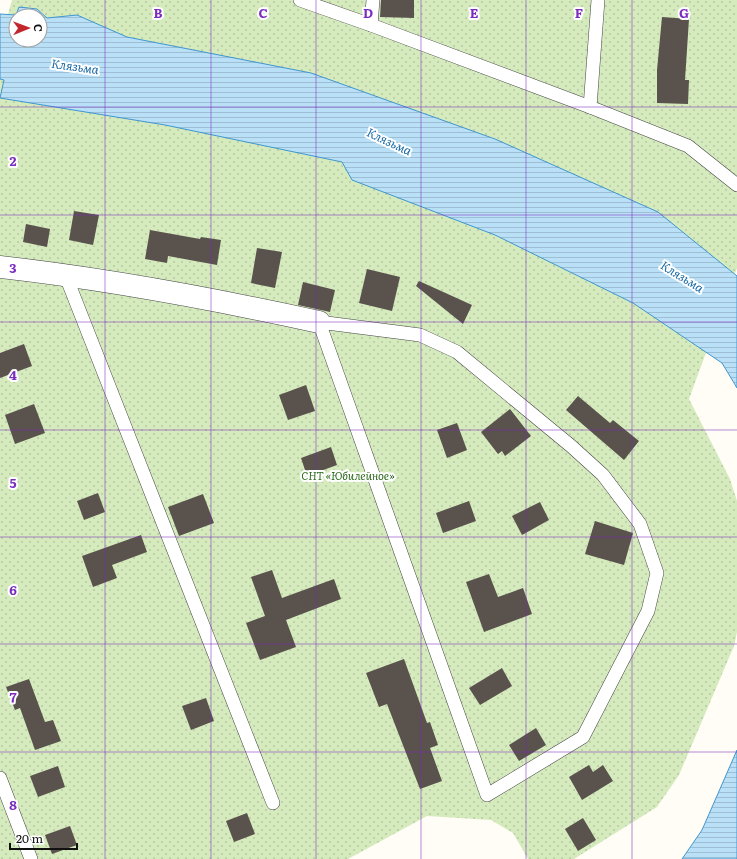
<svg xmlns="http://www.w3.org/2000/svg" width="737" height="859" viewBox="0 0 737 859" font-family="Literata,serif">
	<style>
		.park { fill: url(#park-dots); fill-rule: evenodd }
		.water { fill: url(#water-rules); stroke: #3f96cf; fill-rule: evenodd }
		.building { fill: #5a524d }
		.lines { fill: none; stroke-linecap: round; stroke-linejoin: round }
		.lane-casing { stroke: #444; stroke-width: 14 }
		.street-casing { stroke: #444; stroke-width: 23 }
		.lane { stroke: #fff; stroke-width: 13 }
		.street { stroke: #fff; stroke-width: 22 }
		.grid { fill: none; stroke: #7b2cbf; stroke-width: 1; stroke-opacity: 0.55 }
		.labels { text-anchor: middle; stroke-width: 4; stroke-linejoin: round; paint-order: stroke }
		.park-label { font-size: 11px; font-style: italic; fill: #2f6b1f; stroke: #fff }
		.water-label { font-size: 12px; font-style: italic; fill: #1768a6; stroke: #fff }
		.grid-label { font-size: 13px; text-anchor: middle; font-weight: bold; fill: #7b2cbf; stroke: #fff; stroke-width: 4; stroke-linejoin: round; paint-order: stroke }
	</style>
	<defs>
		<pattern id="park-dots" width="8" height="8" patternUnits="userSpaceOnUse"><rect width="8" height="8" fill="#d5ebbd"/><path d="M2 2h.1M6 6h.1" fill="none" stroke="#b6c8a1" stroke-width="1.8" stroke-linecap="round"/></pattern>
		<pattern id="water-rules" width="6" height="5" patternUnits="userSpaceOnUse"><rect width="6" height="5" fill="#b9e0f7"/><path d="M0 2.5h6" fill="none" stroke="#9ebfd3"/></pattern>
	</defs>
	<rect width="100%" height="100%" fill="#fffdf5"/>
	<!-- park -->
	<path class="park" d="M12,0H737V268L689,399L730,479L737,501V632L734,646L679,775L657,807L574,859H528L513,833L491,820L427,816L348,859H0V44ZM16,16H40V40H16Z"/>
	<!-- water -->
	<g class="water">
		<path d="M19,7L37,9L47,18L77,15L127,37L311,73L495,139L658,212L737,276V388L722,363L633,303L495,235L352,180L342,162L165,125L0,98L4,80L0,79V14L16,15ZM16,16H40V40H16Z"/>
		<path d="M737,750V859H682L702,830Z"/>
	</g>
	<!-- building -->
	<g class="building">
		<path d="M381,0H414V18L380,17Z"/>
		<path d="M662,17L689,19L685,80H689L688,104L657,103V70Z"/>
		<path d="M74,211L99,215L93,245L69,240Z"/>
		<path d="M26,224L50,229L47,247L23,242Z"/>
		<path d="M150,230L200,239L201,237L221,240L217,265L168,256L167,263L145,259Z"/>
		<path d="M257,248L282,252L275,288L251,283Z"/>
		<path d="M367,269L400,277L392,311L359,303Z"/>
		<path d="M419,281L472,305L463,324L416,286Z"/>
		<path d="M303,282L335,290L330,312L298,305Z"/>
		<path d="M24,344L32,366L0,378V353Z"/>
		<path d="M306,385L315,411L288,420L279,395Z"/>
		<path d="M578,396L610,423L613,420L639,441L624,460L566,410Z"/>
		<path d="M34,404L45,433L15,444L5,415Z"/>
		<path d="M510,409L531,436L505,456L502,451L498,454L481,432Z"/>
		<path d="M457,423L467,450L447,458L437,430Z"/>
		<path d="M331,447L337,465L307,476L301,458Z"/>
		<path d="M98,493L105,512L84,520L77,501Z"/>
		<path d="M203,494L214,523L179,536L168,507Z"/>
		<path d="M469,501L476,521L443,533L436,513Z"/>
		<path d="M540,502L549,520L522,535L512,516Z"/>
		<path d="M595,521L633,533L624,565L585,554Z"/>
		<path d="M141,535L147,552L112,565L117,578L93,587L82,556Z"/>
		<path d="M272,570L282,598L334,579L341,599L286,620L296,647L260,660L246,623L265,616L251,577Z"/>
		<path d="M489,574L498,597L523,588L532,614L484,632L466,582Z"/>
		<path d="M404,659L427,723L430,722L438,745L430,748L442,781L420,789L387,704L379,707L366,673Z"/>
		<path d="M502,668L512,686L480,705L469,688Z"/>
		<path d="M29,679L45,722L53,720L61,741L35,750L20,708L15,710L6,687Z"/>
		<path d="M206,698L214,721L191,730L182,706Z"/>
		<path d="M536,728L546,745L519,761L509,745Z"/>
		<path d="M589,765L593,772L603,765L613,781L582,800L569,777Z"/>
		<path d="M58,766L65,787L38,797L30,776Z"/>
		<path d="M247,813L255,834L234,842L226,821Z"/>
		<path d="M583,818L596,840L578,851L565,829Z"/>
		<path d="M70,826L77,845L52,854L45,835Z"/>
	</g>
	<g class="lines">
		<!-- lane casing -->
		<g class="lane-casing">
			<g id="lane">
				<path d="M300,0L371,25L590,107L688,146L737,185"/>
				<path d="M371,25L373,0"/>
				<path d="M590,107L598,0"/>
				<path d="M65,274L273,803"/>
				<path d="M319,322L420,335L457,352L571,446L603,475L640,524L657,573L648,611L583,737L487,795Z"/>
				<path d="M0,778L31,859"/>
			</g>
		</g>
		<!-- street casing -->
		<g class="street-casing">
			<path id="street" d="M0,267C107,279 214,299 319,322"/>
		</g>
		<!-- lane -->
		<use href="#lane" class="lane"/>
		<!-- street -->
		<use href="#street" class="street"/>
	</g>
	<!-- grid -->
	<path class="grid" d="M105,0V859M211,0V859M316,0V859M421,0V859M526,0V859M632,0V859M0,107H737M0,215H737M0,322H737M0,430H737M0,537H737M0,644H737M0,752H737"/>
	<g class="labels">
		<!-- park labels -->
		<g class="park-label">
			<text x="348" y="480">СНТ «Юбилейное»</text>
		</g>
		<!-- water labels -->
		<g class="water-label">
			<text transform="translate(75 67) rotate(8)" y="4">Клязьма</text>
			<text transform="translate(389 142) rotate(25)" y="4">Клязьма</text>
			<text transform="translate(682 277) rotate(32)" y="4">Клязьма</text>
		</g>
	</g>
	<g class="grid-label">
		<text x="158" y="18">B</text>
		<text x="263" y="18">C</text>
		<text x="368" y="18">D</text>
		<text x="474" y="18">E</text>
		<text x="579" y="18">F</text>
		<text x="684" y="18">G</text>
		<text x="13" y="166">2</text>
		<text x="13" y="273">3</text>
		<text x="13" y="380">4</text>
		<text x="13" y="488">5</text>
		<text x="13" y="595">6</text>
		<text x="13" y="702">7</text>
		<text x="13" y="810">8</text>
	</g>
	<!-- north arrow -->
	<g transform="translate(28 28) rotate(89)"><circle r="19" fill="#ffffff" stroke="#a0a0a0"/>
	<path d="M0-3L7 15L0 10L-7 15Z" fill="#c4262e"/>
	<text y="-6" font-size="11" font-weight="bold" text-anchor="middle" fill="#111111">С</text>
	</g>
	<!-- scale -->
	<path d="M10 843v6h67v-6" fill="none" stroke="#111111" stroke-width="2"/>
	<text x="16" y="843" font-size="12" fill="#111111" stroke="#ffffff" stroke-width="3" paint-order="stroke">20 m</text>
</svg>
